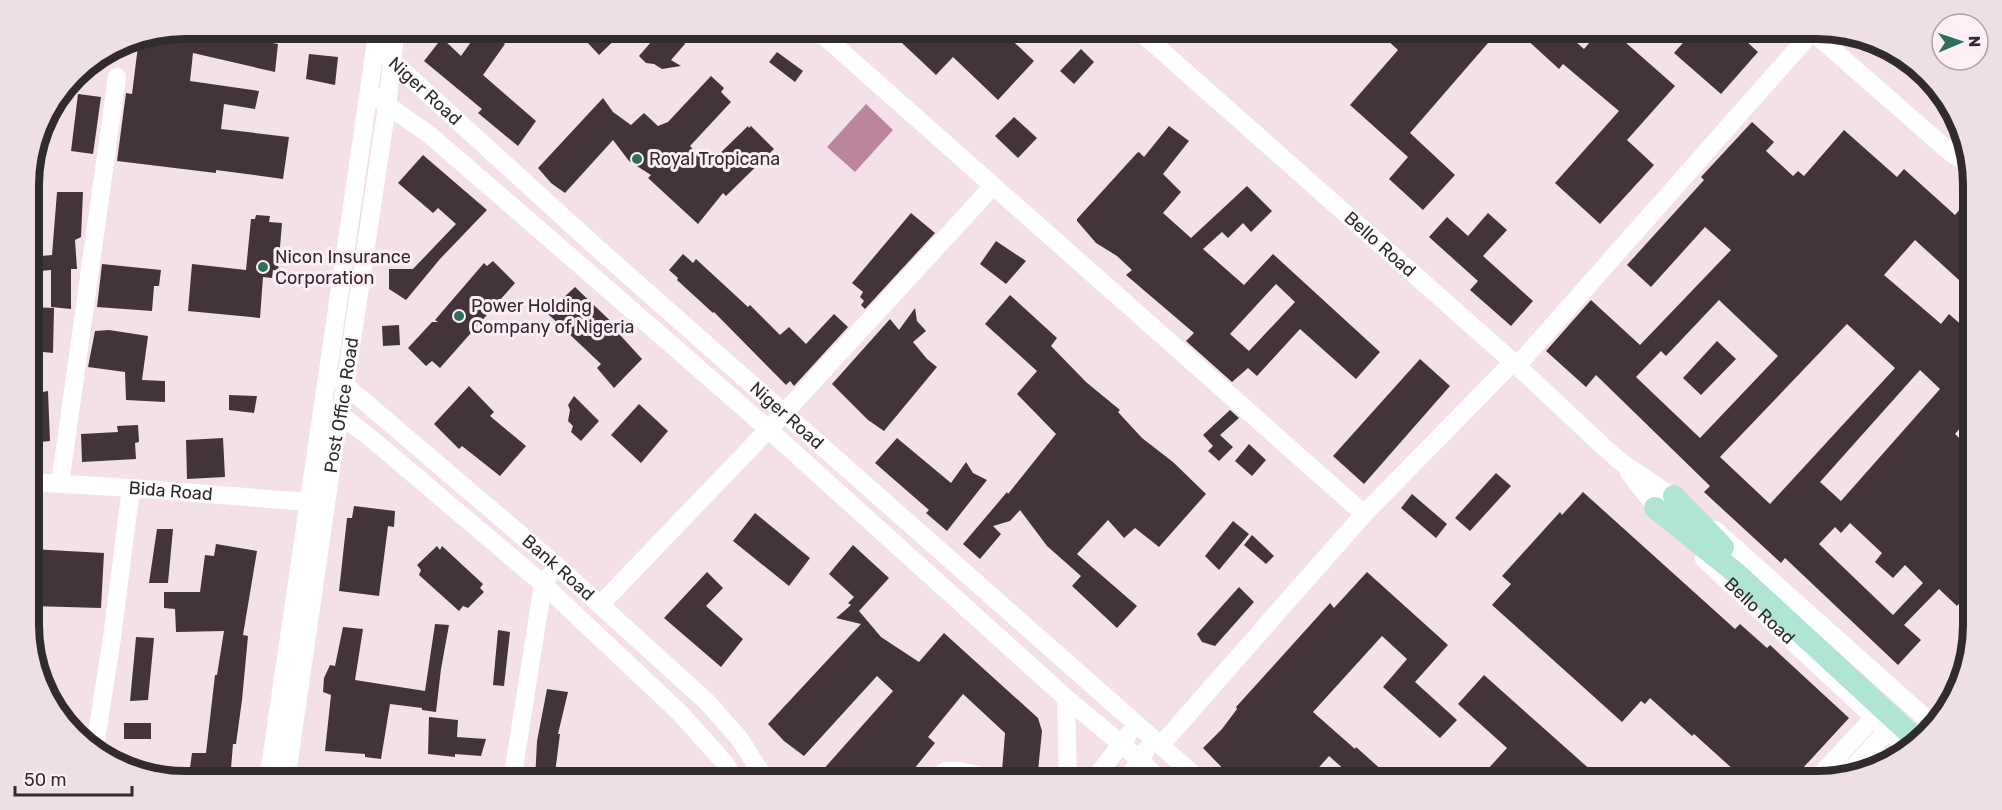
<svg xmlns="http://www.w3.org/2000/svg" width="2002" height="810" viewBox="0 0 2002 810" font-family="Rubik,sans-serif">
	<style>
		.water { fill: #ba859d }
		.building { fill: #43343b; fill-rule: evenodd }
		.lines { fill: none; stroke-linecap: round; stroke-linejoin: round }
		.minor { stroke: #fff; stroke-width: 18 }
		.major { stroke: #b0e5d4; stroke-width: 22 }
		.poi-dot { fill: #2f6f5d; stroke: #feeff5; stroke-width: 2 }
		.labels { text-anchor: middle; stroke-width: 6; stroke-linejoin: round; paint-order: stroke }
		.street-label { font-size: 18px; fill: #322b2e; stroke: #feeff5 }
		.poi-label { font-size: 18px; fill: #322b2e; stroke: #feeff5; text-anchor: start }
		.rim { fill: none; stroke: #322b2e; stroke-width: 8 }
	</style>
	<rect width="100%" height="100%" fill="#f4e0e9"/>
	<!-- water -->
	<path class="water" d="M866,104L893,130L855,172L827,147Z"/>
	<!-- building -->
	<g class="building">
		<path d="M186,28L278,44L275,72L193,53L190,81L259,91L255,109L224,104L221,129L289,137L283,179L216,170V173L117,161L126,93L132,94L139,38Z"/>
		<path d="M481,28L505,44L483,75L536,121L518,146L478,113L482,109L424,61L442,38L461,56Z"/>
		<path d="M574,28H627L599,55Z"/>
		<path d="M663,28H683L689,34L684,40L685,44L671,60L681,66L662,69L654,64L646,63L639,56Z"/>
		<path d="M886,28H999L1034,61L998,100L953,57L936,75Z"/>
		<path d="M1374,28H1501L1410,133L1455,175L1423,210L1389,179L1408,157L1350,105L1398,50Z"/>
		<path d="M1514,28H1560L1584,49L1602,28H1623L1630,35L1625,42L1675,86L1627,140L1654,165L1600,224L1555,183L1619,111L1563,64L1559,69Z"/>
		<path d="M1696,28H1732L1758,52L1721,94L1674,53Z"/>
		<path d="M1081,49L1094,62L1074,84L1060,71Z"/>
		<path d="M777,52L803,71L795,82L769,62Z"/>
		<path d="M309,54L338,57L335,85L306,79Z"/>
		<path d="M711,76L724,88L721,92L731,102L690,146L708,165L748,126L749,128L751,126L774,149L726,196L723,193L698,224L648,178L651,175L629,161L613,140L565,193L551,183L538,168L603,98L613,112L631,125L644,113L658,126L668,122Z"/>
		<path d="M78,94L101,97L93,154L71,151Z"/>
		<path d="M1014,117L1037,138L1018,158L995,136Z"/>
		<path d="M1752,122L1774,142L1766,151L1793,176L1798,171L1804,176L1844,130L1897,177L1904,169L1955,215L1972,195V265L1959,280L1915,240L1884,275L1941,324L1949,314L1973,335V413L1955,434L1973,451V484L1964,494L1973,501V587L1957,606L1939,589L1904,625L1921,640L1898,665L1785,558L1781,563L1704,492L1710,486L1596,375L1586,387L1546,351L1591,300L1640,345L1731,250L1705,227L1651,287L1627,265L1704,180L1701,177ZM1719,300L1778,356L1700,438L1636,377L1661,351L1666,356ZM1847,324L1895,368L1770,504L1720,457ZM1920,370L1940,389L1841,501L1820,482ZM1850,523L1882,553L1875,562L1893,578L1905,565L1923,583L1893,615L1819,544L1835,527L1841,533Z"/>
		<path d="M1169,126L1189,141L1163,174L1181,192L1163,213L1191,238L1247,186L1272,211L1251,232L1243,223L1228,238L1222,232L1203,249L1244,285L1273,254L1380,352L1356,379L1300,329L1257,376L1248,368L1232,382L1186,341L1194,333L1126,275L1132,270L1117,256L1096,243L1077,221V219L1137,153L1139,152L1144,157ZM1276,284L1295,302L1249,351L1230,334Z"/>
		<path d="M423,155L487,210L440,259L406,300L389,289V269H413L456,224L438,208L433,213L398,183Z"/>
		<path d="M57,192H83L81,237L75,240L77,269H71V309L51,307V270L29,272V257L52,255Z"/>
		<path d="M911,213L935,233L865,309L861,305L864,301L860,297L863,292L852,283Z"/>
		<path d="M1488,213L1507,230L1483,256L1533,301L1511,326L1470,290L1478,281L1429,237L1447,217L1468,236Z"/>
		<path d="M256,215L270,216L269,222L282,223L278,271L273,270L272,278L263,277L260,318L188,311L192,264L246,270L251,219H255Z"/>
		<path d="M996,241L1026,261L1006,284L980,264Z"/>
		<path d="M683,254L693,263L696,259L748,307L750,305L780,335L789,327L806,344L834,314L848,327L794,386L790,381L786,385L714,312L713,313L677,280L678,278L669,270Z"/>
		<path d="M493,261L515,283L440,368L432,361L426,366L408,348L432,322H438L435,320L484,263L487,266Z"/>
		<path d="M102,264L161,270L159,286H154L152,311L97,307Z"/>
		<path d="M575,287L623,333L621,336L642,359L614,388L597,368L601,364L547,313Z"/>
		<path d="M1010,295L1057,338L1051,346L1086,382L1120,410L1118,412L1142,438L1173,462L1206,494L1159,547L1135,528L1124,538L1108,520L1077,554L1137,606L1117,628L1072,586L1081,576L1047,546L1020,510L1010,521L993,526L1001,534L980,559L963,544L1007,492L1008,494L1056,434L1017,394L1037,371L985,324Z"/>
		<path d="M30,307L54,308L53,353L43,352L42,365H30Z"/>
		<path d="M915,308L917,321L926,331L913,342L927,359L937,367L884,431L868,420L832,384L890,319L899,330Z"/>
		<path d="M399,325L400,345L383,346L382,326Z"/>
		<path d="M109,330L148,336L142,380L165,381V402L126,400L125,372L88,367L95,331Z"/>
		<path d="M1717,341L1736,359L1701,395L1683,378Z"/>
		<path d="M1420,359L1450,386L1364,484L1333,456Z"/>
		<path d="M469,386L494,412L490,416L526,446L500,476L462,446L459,449L434,424Z"/>
		<path d="M30,391L37,393L48,391L50,441L30,443Z"/>
		<path d="M229,395L257,396L254,413L229,410Z"/>
		<path d="M574,396L599,421L581,441L571,432L573,426L568,421L570,410L568,405Z"/>
		<path d="M639,404L668,431L641,463L611,435Z"/>
		<path d="M1230,410L1239,418L1220,435L1233,447L1219,461L1208,451L1213,446L1203,435Z"/>
		<path d="M138,425L139,442L135,443L136,459L82,462L81,434L118,432L117,426Z"/>
		<path d="M223,438L225,477L187,479L186,440Z"/>
		<path d="M897,438L951,483L966,462L973,473L987,480L947,531L926,513L929,510L875,463Z"/>
		<path d="M1249,444L1266,460L1252,476L1235,461Z"/>
		<path d="M1496,473L1511,486L1470,531L1455,518Z"/>
		<path d="M1583,492L1735,629L1740,624L1767,648L1770,645L1849,718L1791,781H1726L1735,771L1694,734L1692,736L1650,698L1645,704L1641,701L1622,722L1492,605L1511,584L1502,576L1560,512L1562,515Z"/>
		<path d="M1412,494L1447,524L1436,538L1401,508Z"/>
		<path d="M354,506L395,511L394,527L388,526L379,596L339,591L347,518H352Z"/>
		<path d="M755,513L810,558L789,586L733,541Z"/>
		<path d="M1233,521L1249,534L1219,570L1205,556Z"/>
		<path d="M157,529H173L168,583H149Z"/>
		<path d="M1252,535L1274,556L1266,564L1244,545Z"/>
		<path d="M216,544L257,551L243,635L248,636L242,700L236,744H233L230,781L188,782L192,753H206L215,675H217L224,631L176,632L175,609L164,608V592H200L205,555L214,556Z"/>
		<path d="M853,545L889,578L859,611L881,637L919,662L944,633L1038,718L1042,731L1037,781H1005L1002,771L1005,733L963,694L928,737L935,743L910,774L899,773L891,781H813L893,691L877,676L804,756L784,741L768,724L861,624L836,618L851,605L848,603L854,597L829,574Z"/>
		<path d="M437,546L440,550L442,546L483,584L480,588L484,592L468,608L463,606L459,611L419,575L421,570L417,565Z"/>
		<path d="M31,549L104,553L101,608L31,606Z"/>
		<path d="M707,572L723,588L706,606L743,639L721,667L664,618Z"/>
		<path d="M1367,572L1448,645L1415,682L1457,720L1440,738L1383,687L1407,659L1382,636L1313,712L1355,749L1356,747L1394,781H1339L1347,772L1329,756L1307,781H1235L1203,748L1222,729L1237,709L1236,707L1330,603L1334,608Z"/>
		<path d="M1239,587L1254,602L1215,646L1202,642L1197,634Z"/>
		<path d="M435,624L449,625L441,669L436,712L422,710V708L390,704L381,759L365,757V754L325,751L331,695L323,692L324,678L330,665L335,666L343,627L363,629L355,680L425,691Z"/>
		<path d="M498,630L510,632L504,686L493,685Z"/>
		<path d="M136,637L154,638L148,700L130,701Z"/>
		<path d="M1484,675L1603,781H1477L1507,748L1458,704Z"/>
		<path d="M547,689L568,692L558,734H560L554,781H535L537,741Z"/>
		<path d="M429,717L458,720L457,737L486,739L481,756L455,754V757L428,754Z"/>
		<rect x="124" y="723" width="27" height="16"/>
	</g>
	<g class="lines">
		<!-- minor -->
		<g class="minor">
			<path d="M815,28L1364,514"/>
			<path id="s1" d="M1136,28L1513,362L1606,449L1621,462L1685,505"/>
			<path d="M1808,28L1951,153L1972,167"/>
			<path id="s2" d="M375,48L392,61L596,247L1201,781"/>
			<path d="M370,93L431,136L580,265L768,429L1066,698L1139,759L1161,781"/>
			<path d="M1517,366L1812,32"/>
			<path id="s3" d="M338,379L556,565L707,702L739,738L760,771L764,781"/>
			<path d="M333,409L373,440L543,584L680,713L725,763L735,781"/>
			<path d="M1629,473L1664,517"/>
			<path id="s4" d="M31,482L131,488L309,502"/>
			<path d="M60,484L117,77"/>
			<path d="M1715,530L1931,723"/>
			<path id="s5" d="M1704,559L1909,750"/>
			<path d="M600,605L785,412L993,186"/>
			<path d="M1066,698L1068,781"/>
			<path d="M1161,745L1364,514L1513,362"/>
			<path d="M95,746L112,638L131,488"/>
			<path d="M1847,774L1888,730"/>
			<path d="M268,781L378,28"/>
			<path id="s6" d="M286,781L334,449L341,414L387,106L396,28"/>
			<path d="M512,781L543,584L548,577"/>
			<path d="M930,781L946,771H960L994,779"/>
			<path d="M1093,781L1128,735"/>
			<path d="M1126,781L1146,750"/>
			<path d="M1815,781L1874,717"/>
		</g>
		<!-- major -->
		<g class="major">
			<path d="M1674,496L1723,547"/>
			<path d="M1655,508L1736,573L1918,741"/>
		</g>
	</g>
	<!-- markers -->
	<g class="poi-dot">
		<circle cx="637" cy="159" r="6"/>
		<circle cx="263" cy="267" r="6"/>
		<circle cx="459" cy="316" r="6"/>
	</g>
	<g class="labels">
		<!-- street labels -->
		<g class="street-label">
			<text dy="6" stroke="none"><textPath href="#s2" startOffset="66">Niger Road</textPath></text>
			<text dy="6" stroke="none"><textPath href="#s1" startOffset="326">Bello Road</textPath></text>
			<text dy="6" stroke="none"><textPath href="#s6" startOffset="380">Post Office Road</textPath></text>
			<text dy="6" stroke="none"><textPath href="#s2" startOffset="552">Niger Road</textPath></text>
			<text dy="6" stroke="none"><textPath href="#s4" startOffset="140">Bida Road</textPath></text>
			<text dy="6" stroke="none"><textPath href="#s3" startOffset="290">Bank Road</textPath></text>
			<text dy="6" stroke="none"><textPath href="#s5" startOffset="76">Bello Road</textPath></text>
		</g>
		<!-- poi labels -->
		<g class="poi-label">
			<text x="649" y="165">Royal Tropicana</text>
			<text x="275" y="263">Nicon Insurance<tspan x="275" dy="21">Corporation</tspan></text>
			<text x="471" y="312">Power Holding<tspan x="471" dy="21">Company of Nigeria</tspan></text>
		</g>
	</g>
	<!-- crop -->
	<path d="M0 0H2002V810H0ZM185 39H1817A146 146 0 0 1 1963 185V625A146 146 0 0 1 1817 771H185A146 146 0 0 1 39 625V185A146 146 0 0 1 185 39Z" fill="#eedfe5" fill-rule="evenodd"/>
	<path class="rim" d="M185 39H1817A146 146 0 0 1 1963 185V625A146 146 0 0 1 1817 771H185A146 146 0 0 1 39 625V185A146 146 0 0 1 185 39Z"/>
	<!-- north arrow -->
	<g transform="translate(1960 42) rotate(88)"><circle r="28" fill="#feeff5" stroke="#aca1a5" stroke-width="1.5"/>
	<path d="M0-4.5L10 22L0 15L-10 22Z" fill="#2f6f5d"/>
	<text y="-9" font-size="16" font-weight="bold" text-anchor="middle" fill="#322b2e">N</text>
	</g>
	<!-- scale -->
	<path d="M15 786v9h117v-9" fill="none" stroke="#322b2e" stroke-width="3"/>
	<text x="24" y="786" font-size="18" fill="#322b2e" stroke="#feeff5" stroke-width="4.5" paint-order="stroke">50 m</text>
</svg>
